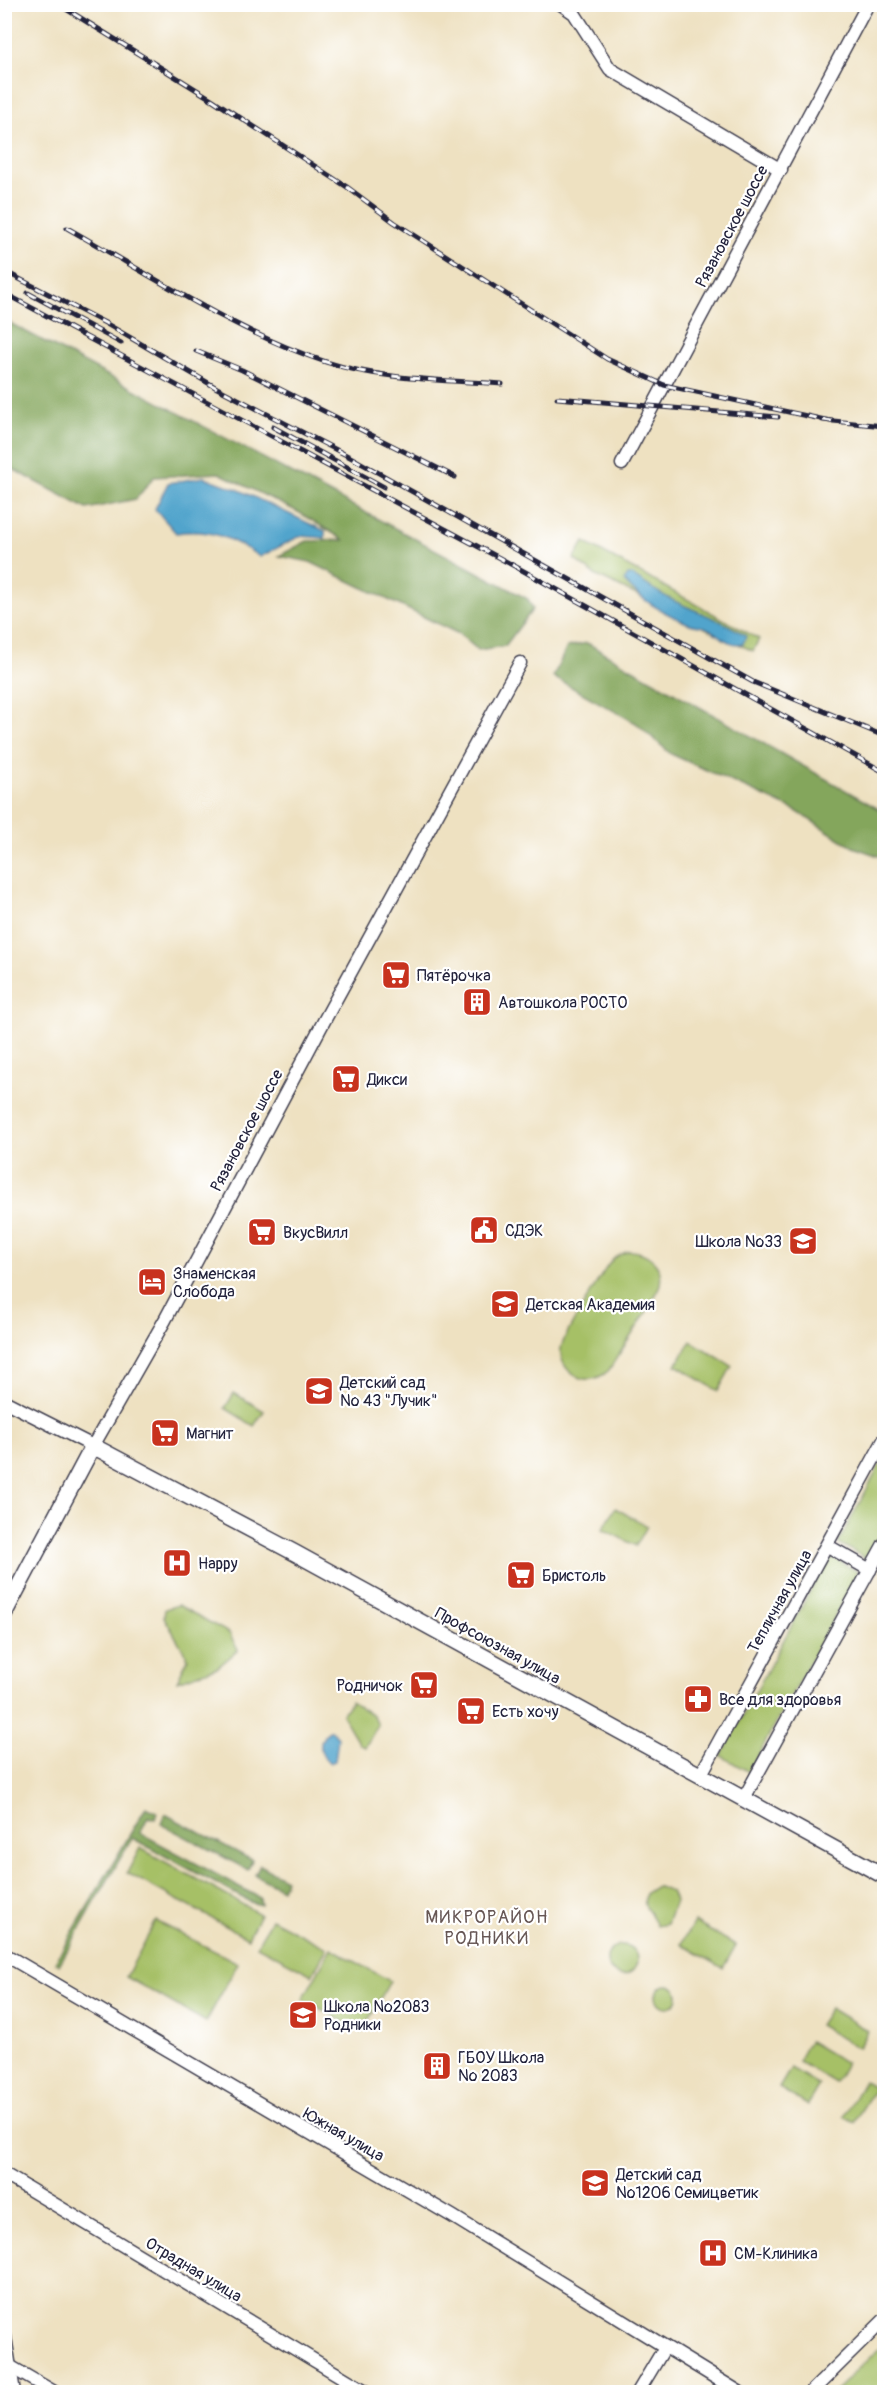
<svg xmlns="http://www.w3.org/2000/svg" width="889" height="2397" viewBox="0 0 889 2397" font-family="Pangolin,sans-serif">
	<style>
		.green { fill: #a6c066; stroke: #647150; stroke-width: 1.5 }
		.forest { fill: #84a65b; stroke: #53644b; stroke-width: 1.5 }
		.water { fill: #51a4cc; stroke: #3a6384; stroke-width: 1.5 }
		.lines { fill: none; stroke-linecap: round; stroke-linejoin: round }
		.minor-casing { stroke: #413f4f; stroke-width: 15 }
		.major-casing { stroke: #413f4f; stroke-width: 18 }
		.minor { stroke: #fff; stroke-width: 12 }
		.major { stroke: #fff; stroke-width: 15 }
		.rail-casing { stroke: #22223b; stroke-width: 5 }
		.rail { stroke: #fff; stroke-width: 3; stroke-dasharray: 9; stroke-linecap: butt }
		.labels { text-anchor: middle; stroke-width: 4.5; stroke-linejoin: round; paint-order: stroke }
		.street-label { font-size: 16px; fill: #22223b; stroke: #fff }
		.poi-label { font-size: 16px; fill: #22223b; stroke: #fff; text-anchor: start }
		.neighbourhood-label { font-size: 18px; letter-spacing: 1.5px; fill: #675755; stroke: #fff }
	</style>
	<rect width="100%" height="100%" fill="#fff"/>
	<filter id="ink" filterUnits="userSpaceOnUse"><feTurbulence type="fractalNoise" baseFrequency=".0167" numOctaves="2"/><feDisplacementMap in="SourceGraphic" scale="12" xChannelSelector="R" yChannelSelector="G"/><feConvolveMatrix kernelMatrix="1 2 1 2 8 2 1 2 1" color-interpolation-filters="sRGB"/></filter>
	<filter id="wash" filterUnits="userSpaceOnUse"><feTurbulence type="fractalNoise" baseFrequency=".008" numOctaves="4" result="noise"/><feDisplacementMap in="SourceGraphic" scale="24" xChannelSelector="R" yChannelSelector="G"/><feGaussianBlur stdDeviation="1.35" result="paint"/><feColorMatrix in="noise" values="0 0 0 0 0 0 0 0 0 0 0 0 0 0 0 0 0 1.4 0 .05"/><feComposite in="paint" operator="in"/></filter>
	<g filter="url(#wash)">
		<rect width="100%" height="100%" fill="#eee1c1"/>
		<!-- green -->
		<g class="green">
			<path d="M584,542L759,639L753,651L595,575L574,559Z"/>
			<path d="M629,1251C647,1251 664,1264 660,1284C656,1302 620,1351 609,1370C602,1377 594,1380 584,1379C570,1376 559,1363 561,1348C563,1337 604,1269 613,1259C618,1255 623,1253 629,1251Z"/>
			<path d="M691,1341L732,1366L718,1391L676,1365Z"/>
			<path d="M234,1393L264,1411L254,1426L225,1408Z"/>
			<path d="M884,1457V1528L867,1559L838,1543Z"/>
			<path d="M615,1508L647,1526L636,1546L603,1529Z"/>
			<path d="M829,1556L859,1572L749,1772L721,1756Z"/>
			<path d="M178,1605L229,1633L238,1650L218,1667L177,1681L188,1658L164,1617L165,1609Z"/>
			<path d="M351,1701L373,1716L378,1725L365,1747L360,1745L342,1715Z"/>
			<path d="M140,1848L260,1914L248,1938L127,1873Z"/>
			<path d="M657,1886L671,1892L675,1901L667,1924L657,1926C653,1912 640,1909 646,1893Z"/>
			<path d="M271,1919L327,1948L312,1975L257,1946Z"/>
			<path d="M156,1921L238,1963L206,2022L126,1977Z"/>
			<path d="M694,1922L736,1945L723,1968L681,1944Z"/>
			<circle cx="622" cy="1960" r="15"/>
			<path d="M331,1948L390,1981L362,2032L303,1999Z"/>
			<circle cx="667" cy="1996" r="11"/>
			<path d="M830,2008L868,2031L858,2048L819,2025Z"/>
			<path d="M809,2041L846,2063L835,2083L798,2061Z"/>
			<path d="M791,2068L819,2085L807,2105L779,2088Z"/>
			<path d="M864,2081L875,2088L854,2122L844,2116Z"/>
			<path d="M884,2344V2392H834Z"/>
		</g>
		<!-- forest -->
		<g class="forest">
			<path d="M4,320L528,599L533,609L505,646L478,650L459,634L310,562L279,556L307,541L344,540L300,513L219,473L154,477L136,499L87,509L5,465Z"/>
			<path d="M587,643L884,812V858L853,847L796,811L671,754L636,723L553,677L567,647Z"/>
			<path d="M146,1807L157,1812L155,1819L148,1817L140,1833L260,1898L261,1905L250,1902L132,1838L59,1965L55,1962Z"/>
			<path d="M165,1814L252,1860L248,1870L161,1824Z"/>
			<path d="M260,1865L286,1879L282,1889L255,1875Z"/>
		</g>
		<!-- water -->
		<g class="water">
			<path d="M204,477L237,489L325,531V538L300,536L260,557C232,538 210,528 176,533L155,509L168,483Z"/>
			<path d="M628,575H632C647,585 664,597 681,604C704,615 725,621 746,636L743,644C727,645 722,637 709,629C704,626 694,626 687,623C662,612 642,601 624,581Z"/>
			<path d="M331,1730L338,1738L335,1761L330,1763C318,1754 317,1738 331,1730Z"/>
		</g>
	</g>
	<g filter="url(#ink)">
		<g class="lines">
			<!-- minor casing -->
			<g class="minor-casing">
				<g id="minor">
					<path d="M561,4L574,13L610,69L781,170"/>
					<path d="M622,464L868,4"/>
					<path d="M4,1401L93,1446L165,1320L324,1021L520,663"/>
					<path d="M828,1546L870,1570"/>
					<path d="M700,1776L884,1440"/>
					<path d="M743,1800L884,1544"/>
					<path d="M4,1954L452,2216L739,2392"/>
					<path d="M4,2174L367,2392"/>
					<path d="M4,2331L14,2392"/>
					<path d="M6,2368L11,2367L54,2392"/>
					<path d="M638,2392L665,2347"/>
					<path d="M811,2392L884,2320"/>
				</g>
			</g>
			<!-- major casing -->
			<g class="major-casing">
				<path id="major" d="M4,1614L93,1446L295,1553L884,1876"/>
			</g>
			<!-- minor -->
			<use href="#minor" class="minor"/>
			<!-- major -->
			<use href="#major" class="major"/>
			<!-- rail casing -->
			<g class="rail-casing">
				<g id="rail">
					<path d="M58,4L213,100L347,187L394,222L607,359L664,385L830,421"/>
					<path d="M67,228C149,274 237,333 326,362C381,380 444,380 502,384"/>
					<path d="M4,271L105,323L217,388L352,458L753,682L884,736"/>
					<path d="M4,293L520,569L884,772"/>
					<path d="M28,293L121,343"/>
					<path d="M196,351L242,370L455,477"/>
					<path d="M557,398L778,417"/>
					<path d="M823,420L884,426"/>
					<path d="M273,427L384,487"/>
				</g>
			</g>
			<!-- rail -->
			<use href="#rail" class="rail"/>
		</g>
	</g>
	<!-- icons -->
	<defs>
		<g id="supermarket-square" transform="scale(1.5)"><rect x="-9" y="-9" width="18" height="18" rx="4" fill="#c8321e" stroke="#fff"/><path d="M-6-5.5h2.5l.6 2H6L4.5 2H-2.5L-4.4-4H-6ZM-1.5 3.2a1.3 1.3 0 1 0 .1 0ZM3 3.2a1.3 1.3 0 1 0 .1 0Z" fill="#fff"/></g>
		<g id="building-square" transform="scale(1.5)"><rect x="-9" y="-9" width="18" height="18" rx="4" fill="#c8321e" stroke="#fff"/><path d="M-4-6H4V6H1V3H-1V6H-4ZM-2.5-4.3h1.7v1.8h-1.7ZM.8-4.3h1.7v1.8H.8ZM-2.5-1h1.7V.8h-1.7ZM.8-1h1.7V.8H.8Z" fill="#fff"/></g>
		<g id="civic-square" transform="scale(1.5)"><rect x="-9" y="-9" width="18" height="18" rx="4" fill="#c8321e" stroke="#fff"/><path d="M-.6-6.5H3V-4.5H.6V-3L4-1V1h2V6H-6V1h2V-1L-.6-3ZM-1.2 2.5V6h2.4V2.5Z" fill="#fff"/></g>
		<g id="school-square" transform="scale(1.5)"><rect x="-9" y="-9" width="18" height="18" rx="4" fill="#c8321e" stroke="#fff"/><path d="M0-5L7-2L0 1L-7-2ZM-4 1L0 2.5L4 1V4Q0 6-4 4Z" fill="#fff"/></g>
		<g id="hotel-square" transform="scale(1.5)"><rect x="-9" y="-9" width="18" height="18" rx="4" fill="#c8321e" stroke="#fff"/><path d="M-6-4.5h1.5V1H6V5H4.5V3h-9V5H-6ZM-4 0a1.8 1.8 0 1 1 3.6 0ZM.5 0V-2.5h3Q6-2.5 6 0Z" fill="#fff"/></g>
		<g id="hospital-square" transform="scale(1.5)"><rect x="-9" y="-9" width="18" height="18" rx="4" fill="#c8321e" stroke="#fff"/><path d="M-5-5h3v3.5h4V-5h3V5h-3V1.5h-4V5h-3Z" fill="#fff"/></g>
		<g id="pharmacy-square" transform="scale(1.5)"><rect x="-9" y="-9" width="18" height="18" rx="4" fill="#c8321e" stroke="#fff"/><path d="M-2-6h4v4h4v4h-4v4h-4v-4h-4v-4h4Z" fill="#fff"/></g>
	</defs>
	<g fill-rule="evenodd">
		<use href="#supermarket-square" x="396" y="975"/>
		<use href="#building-square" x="477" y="1002"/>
		<use href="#supermarket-square" x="346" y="1079"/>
		<use href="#civic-square" x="484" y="1230"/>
		<use href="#supermarket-square" x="262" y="1232"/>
		<use href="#school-square" x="803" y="1241"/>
		<use href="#hotel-square" x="152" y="1282"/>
		<use href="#school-square" x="505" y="1304"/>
		<use href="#school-square" x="319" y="1391"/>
		<use href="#supermarket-square" x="165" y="1433"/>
		<use href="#hospital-square" x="177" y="1563"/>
		<use href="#supermarket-square" x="521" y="1575"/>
		<use href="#supermarket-square" x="424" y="1685"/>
		<use href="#pharmacy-square" x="698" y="1699"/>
		<use href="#supermarket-square" x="471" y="1711"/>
		<use href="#school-square" x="303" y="2015"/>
		<use href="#building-square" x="437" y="2066"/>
		<use href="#school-square" x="595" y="2183"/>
		<use href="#hospital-square" x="713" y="2253"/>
	</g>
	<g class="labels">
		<!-- street labels -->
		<g class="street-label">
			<text transform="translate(731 226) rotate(-62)" y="6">Рязановское шоссе</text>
			<text transform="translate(246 1130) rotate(-62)" y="6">Рязановское шоссе</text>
			<text transform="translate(779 1601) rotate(-61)" y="6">Тепличная улица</text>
			<text transform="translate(498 1645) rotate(29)" y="6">Профсоюзная улица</text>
			<text transform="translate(344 2134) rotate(30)" y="6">Южная улица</text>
			<text transform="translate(194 2269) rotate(31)" y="6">Отрадная улица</text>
		</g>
		<!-- poi labels -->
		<g class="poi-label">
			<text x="417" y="981">Пятёрочка</text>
			<text x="498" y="1008">Автошкола РОСТО</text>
			<text x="367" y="1085">Дикси</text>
			<text x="505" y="1236">СДЭК</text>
			<text x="283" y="1238">ВкусВилл</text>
			<text x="782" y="1247" text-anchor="end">Школа №33</text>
			<text x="173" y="1279">Знаменская<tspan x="173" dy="18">Слобода</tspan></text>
			<text x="526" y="1310">Детская Академия</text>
			<text x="340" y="1388">Детский сад<tspan x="340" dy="18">№ 43 "Лучик"</tspan></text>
			<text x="186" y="1439">Магнит</text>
			<text x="198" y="1569">Happy</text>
			<text x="542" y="1581">Бристоль</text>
			<text x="403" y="1691" text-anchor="end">Родничок</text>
			<text x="719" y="1705">Все для здоровья</text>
			<text x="492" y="1717">Есть хочу</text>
			<text x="324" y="2012">Школа №2083<tspan x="324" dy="18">Родники</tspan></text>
			<text x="458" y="2063">ГБОУ Школа<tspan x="458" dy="18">№ 2083</tspan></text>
			<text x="616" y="2180">Детский сад<tspan x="616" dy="18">№1206 Семицветик</tspan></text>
			<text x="734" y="2259">СМ-Клиника</text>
		</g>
		<!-- neighbourhood labels -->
		<g class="neighbourhood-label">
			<text x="487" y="1923">МИКРОРАЙОН<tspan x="487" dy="21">РОДНИКИ</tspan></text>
		</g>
	</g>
	<!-- margin -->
	<rect width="889" height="2397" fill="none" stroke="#fff" stroke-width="24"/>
</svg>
